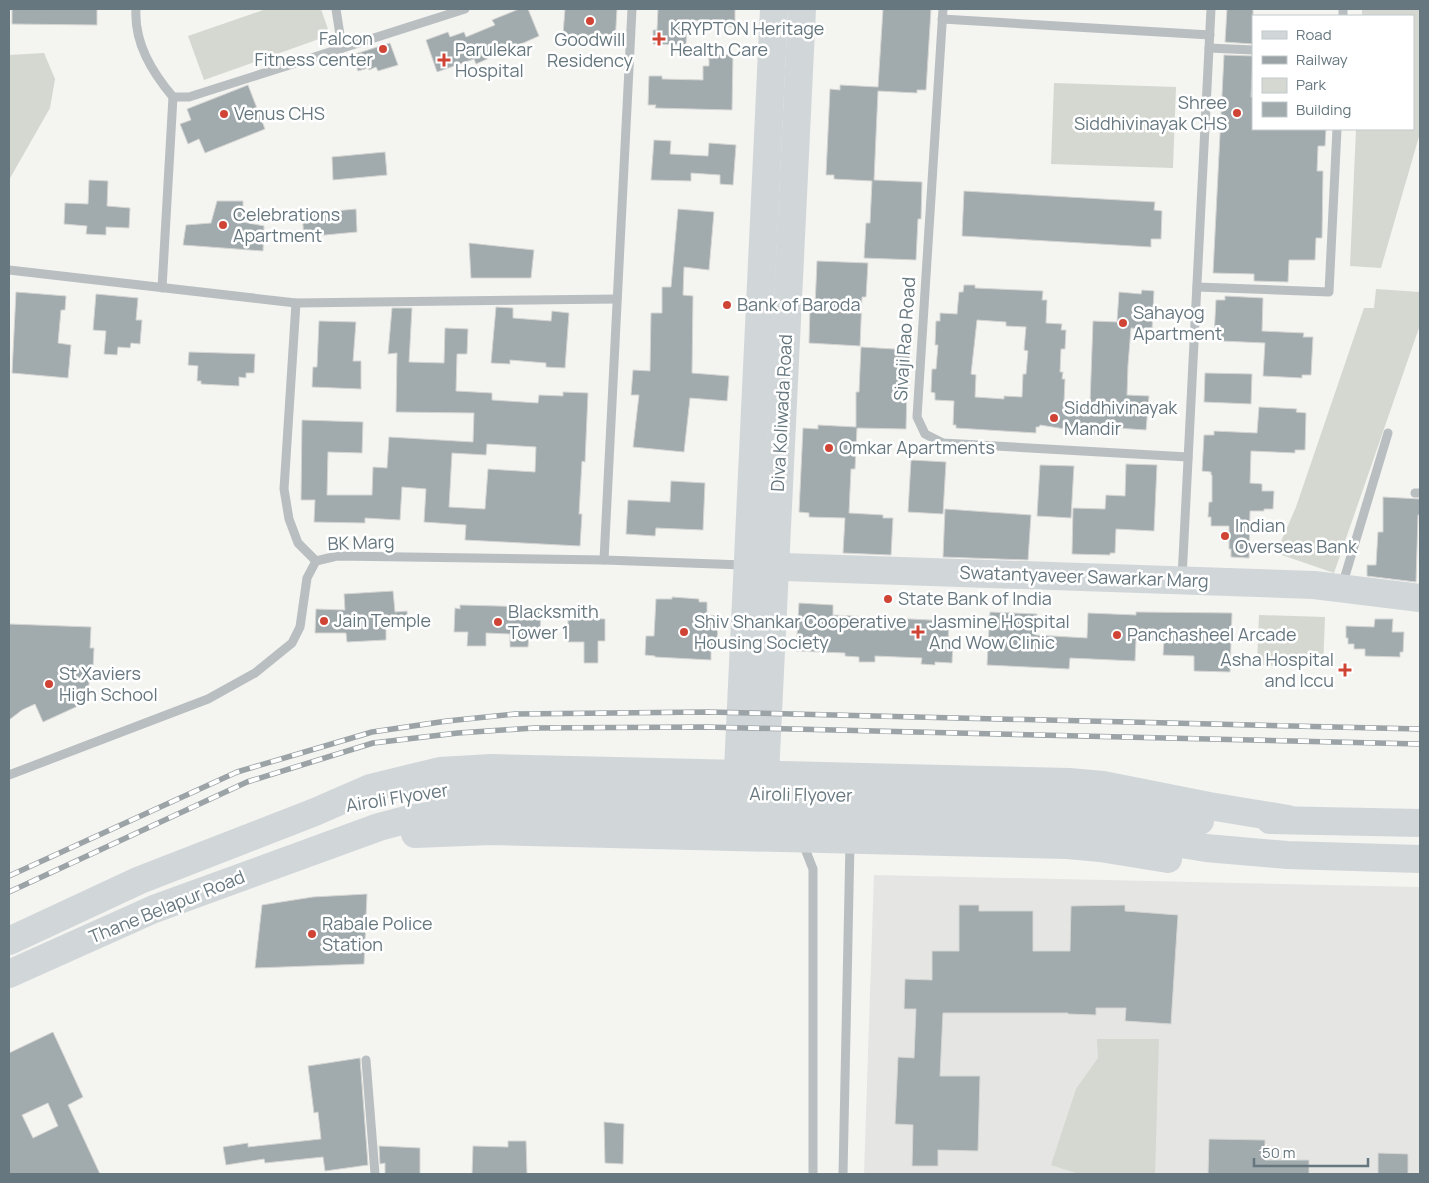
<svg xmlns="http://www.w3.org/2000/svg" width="1429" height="1183" viewBox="0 0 1429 1183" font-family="Manrope,sans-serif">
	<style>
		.built { fill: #e5e5e4 }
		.green { fill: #d4d8d0 }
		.building { fill: #a1aaad; stroke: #d5d5d3; fill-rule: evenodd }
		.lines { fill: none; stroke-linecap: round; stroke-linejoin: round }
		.minor { stroke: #b9bec0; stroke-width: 9 }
		.major { stroke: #d1d6d9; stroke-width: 28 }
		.rail-casing { stroke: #9ba3a6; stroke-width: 5.5 }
		.rail { stroke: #fff; stroke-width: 4; stroke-dasharray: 11; stroke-linecap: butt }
		.poi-dot { fill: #d04435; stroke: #fff; stroke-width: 2 }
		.labels { text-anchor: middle; stroke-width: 5; stroke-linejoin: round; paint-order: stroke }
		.poi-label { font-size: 18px; fill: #66777f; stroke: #fff; text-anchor: start }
		.street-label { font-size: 18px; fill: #66777f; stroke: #fff }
	</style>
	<rect width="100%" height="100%" fill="#f4f4f1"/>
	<!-- built -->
	<path class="built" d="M874,875L1420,887V1174H864Z"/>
	<!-- green -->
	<g class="green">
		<path d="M266,9H321L330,35L204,80L188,36Z"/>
		<path d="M1362,9H1420V133L1381,268L1350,266L1356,129H1413V16H1362Z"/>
		<path d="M44,53L55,79L50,108L9,180V55Z"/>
		<path d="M1054,83L1176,87L1173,168L1051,164Z"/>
		<path d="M1376,289L1420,292V325L1334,573L1276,553L1296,507L1364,308H1374Z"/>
		<path d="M1259,615L1325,617L1323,668L1257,665Z"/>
		<path d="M1097,1039H1159L1155,1174H1079L1051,1165L1076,1089L1098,1058Z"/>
	</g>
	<!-- building -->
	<g class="building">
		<path d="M12,9H97V25L12,24Z"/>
		<path d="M519,9H528L539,36L476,64L474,59L437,72L426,40L448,32L450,37L464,32L466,37L495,25L492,20Z"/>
		<path d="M565,9H617L615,44L563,34Z"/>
		<path d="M658,9H735V27L717,26L718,22L687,20L686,45L653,44V30H657Z"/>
		<path d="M883,9H931L926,90H917V93L878,91L874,180L922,182L921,219H918L916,260L864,258L866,223H870L872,181L834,179V175H826L830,89L840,90V85L878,87Z"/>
		<path d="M1227,9H1253V44L1225,42Z"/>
		<path d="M390,43L398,65L378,71L376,67L369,70L368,68L358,71L352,55Z"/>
		<path d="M709,54L733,55L732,110L655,108L656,105H648L649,76H662V79L703,80V66H709Z"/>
		<path d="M1224,55L1253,56L1251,97H1253V129H1326L1325,146H1318L1317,171H1323L1322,238H1316L1315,260H1289L1288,282L1254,281V274L1213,273Z"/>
		<path d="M248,85L265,129L205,153L199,139L188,144L180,124L191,120L187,109Z"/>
		<path d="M654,140L671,141L670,154L708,156L709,143L736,145L733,185L720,184V175L691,173V181L651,180Z"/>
		<path d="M385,152L387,175L333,180L332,157Z"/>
		<path d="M89,180L108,181L107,206L130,208L129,228L106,227V235L86,234L87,226L64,224L65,203L88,204Z"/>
		<path d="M964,191L1155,202L1154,210L1162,211L1161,239H1151V247L962,236Z"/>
		<path d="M217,201H243V222L264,226L263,251L183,245L186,225L211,223Z"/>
		<path d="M356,209L357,232L304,237L302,214Z"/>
		<path d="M678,209L714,212L709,270L684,267L683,295L693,296L692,373L729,376L727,401L690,398L684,452L633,447L639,395H631L633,370L650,371L651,313H662V287H671Z"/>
		<path d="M469,243L534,250L531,278H471Z"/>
		<path d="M817,261L868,263L866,297H862L860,346L809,343L810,307H815Z"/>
		<path d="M964,285H975V288L1043,291L1042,300H1047L1046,323L1062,324L1061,330H1066L1065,349H1061L1060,372H1063L1062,379H1065L1064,402L1090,404L1093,321L1117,322L1119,292L1141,294L1142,290L1154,291L1152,330L1131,328L1128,365L1127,395L1149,396L1146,430L1102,427L1101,434L1065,432V429L1040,425L1039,427H1036V433L956,428V425H953L954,401L935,400V393L931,392L932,369H936L938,345H935L936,321H940V313L957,314L959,292H963ZM977,320L1006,322V326L1026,327L1024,350L1028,351L1026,374H1023L1022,397L1004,396V399L975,397L976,375L971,374Z"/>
		<path d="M16,292L66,296L65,310H61L58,343L71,345L68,378L12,373Z"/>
		<path d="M96,294L138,298L136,320H142L140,344L131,343L130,348L118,347L117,355L104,354L106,331L93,330Z"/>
		<path d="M1225,296L1263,298L1262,331L1304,333L1303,337H1313L1311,375H1302V378L1263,376L1265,343L1222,341V337L1214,336L1216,300H1225Z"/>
		<path d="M496,307L513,308V318L551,321L552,311L569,313L565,368L546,367V363L510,360V364L491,363Z"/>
		<path d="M392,308H412L409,362L444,363L445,328L468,329L467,354H457L456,391L492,393V400L538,403L539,395L563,396V392L588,393L585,462L582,461L579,514H582L580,546L465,540L466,525L424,522L426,489L402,487L400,520L365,518V523L314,522L315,500H301L302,420L363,422L362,453L328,452L327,495H372L373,467L387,468L389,437L473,442L474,413L396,412L397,353L388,354ZM487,444L536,447L535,472L488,469L485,509L449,507L452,453L486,455Z"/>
		<path d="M319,321L356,322L353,361H361V389L312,387L313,367H317Z"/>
		<path d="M861,347L910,350L909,386H907L906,429L857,428L855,469H851L849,513L883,515V518H893L891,555L843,553L845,518L809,517V513L799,512L803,428L818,429V425L856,427V392H859Z"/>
		<path d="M189,352L255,354L254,373H246V378L239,377V386L201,384V381H197L198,366L188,365Z"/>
		<path d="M1205,373L1252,374L1251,404L1204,402Z"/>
		<path d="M1259,407L1297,409L1296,412L1306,413L1305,450H1295V453L1251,451L1250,483L1262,484V491H1274L1273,509H1264V511H1250L1249,558L1231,557V549H1229V526H1211V517H1208L1209,502H1212V475H1211V472L1202,471L1204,435H1214V431L1257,433Z"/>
		<path d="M911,460L946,462L943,514L908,512Z"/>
		<path d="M1126,464L1157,465L1154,531L1116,529L1115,553H1110V555L1072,554L1073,508L1105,509L1106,495L1125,496Z"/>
		<path d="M1040,465L1074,466L1071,518L1037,516Z"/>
		<path d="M671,481L705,483L703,530L656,528L655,536L626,534L628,500L670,502Z"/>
		<path d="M1383,497L1420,499V515H1418L1416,582L1367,576V565H1376L1378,532H1383Z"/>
		<path d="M945,509L1031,515L1028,560L943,557Z"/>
		<path d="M393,591L395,612L407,611L408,626L386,628V640L347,642L346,633H315L316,609L345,610L344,594Z"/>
		<path d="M672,597L699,599V602H707V615L718,616L717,647H711V660L655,657V656L645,655L646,636H654L656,599H672Z"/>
		<path d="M799,603L833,605V615L949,621L948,641H953L952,663L935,662V665L921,664L922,658L875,656V662H859V657L845,656V653L796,651Z"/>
		<path d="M460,605L533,607V610L541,611L540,634H529L528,647H510V634L486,633V646H467L468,632H454L455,608L460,609Z"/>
		<path d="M990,612L1037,614L1036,635L1087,638L1088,613L1136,615V612L1232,613L1230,672L1194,671V656L1163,655L1164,641L1136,640L1135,661L1070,658L1069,669L987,665Z"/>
		<path d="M568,618L605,619V641H598V663H584V642H568Z"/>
		<path d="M1375,619H1393L1392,632H1404L1403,652H1400V657L1365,656V649H1354V644H1348V638H1346V626L1374,627Z"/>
		<path d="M9,624L91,627L90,648H94L93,668H89V701L43,722L35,704L22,710L9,720Z"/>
		<path d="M367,894L364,964L255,968L262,905L313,897Z"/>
		<path d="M959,905H979V911H1033V951H1070L1071,906L1125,905V911L1178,915L1171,1024L1125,1021L1126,1008H1096V1015L1068,1014V1013H943L940,1076H980L978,1151L938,1150V1166H912L913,1125L895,1124L898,1057L914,1058L916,1009H904L905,979L932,980V951H959Z"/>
		<path d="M53,1032L83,1097L68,1105L100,1174H9V1053ZM48,1103L58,1126L33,1138L22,1115Z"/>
		<path d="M360,1058L368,1165L325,1171L323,1157L265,1163L264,1159L226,1165L223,1147L248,1143V1147L321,1139L318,1112L314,1113L308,1066Z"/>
		<path d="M604,1122L624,1124L623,1164L605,1163Z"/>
		<path d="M1209,1139L1265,1140V1160H1309V1174H1208Z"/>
		<path d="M508,1141H526L527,1174H472L473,1146L508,1147Z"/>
		<path d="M379,1146L420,1148V1174H385V1163L380,1164Z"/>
		<path d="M1378,1153L1408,1154V1174H1378Z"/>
	</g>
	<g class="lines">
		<!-- minor -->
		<g class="minor">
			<path d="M136,9C134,43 152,72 173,97L162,288"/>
			<path d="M336,9L342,48"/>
			<path d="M943,9L917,417L925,434L943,443L1188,457"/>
			<path d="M1343,16V9"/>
			<path d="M942,19L1210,35"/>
			<path d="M1209,48L1253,50"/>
			<path d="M173,97H189L465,9"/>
			<path d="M9,270L296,303L617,299"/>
			<path d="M1197,287L1329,292L1337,129"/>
			<path d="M296,303L284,489L289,519L298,543L316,561"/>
			<path d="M1415,493H1420"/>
			<path d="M604,560L632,9"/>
			<path d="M1182,578L1211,9"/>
			<path d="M1342,586L1388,433"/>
			<path d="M9,775L208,699L255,673L292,643L300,627L307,578L316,561L337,556L604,560L744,565"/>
			<path d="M802,841L813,869V1174"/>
			<path d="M366,1060L375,1174"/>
			<path d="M843,1174L850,843"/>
		</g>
		<!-- major -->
		<g class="major">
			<path d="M756,566L1314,585L1420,598"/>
			<path d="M437,790L460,788H490L1069,802C1113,806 1156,816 1200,821"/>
			<path d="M737,791L774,9"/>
			<path d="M770,791L765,775L802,9"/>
			<path d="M1270,820L1420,823"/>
			<path d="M415,834L490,831L1068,845L1100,848L1168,859"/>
			<path d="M9,941L140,880L315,812L370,788L440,771L491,768L1069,782L1103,785L1209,806L1288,819"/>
			<path d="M9,974L154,909L379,827L413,818L461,811L736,817L777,816L1069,826L1101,828L1157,840L1206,848L1287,855L1420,859"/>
		</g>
		<!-- rail casing -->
		<g class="rail-casing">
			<g id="rail">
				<path d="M9,876L237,772L372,732L447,721L515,714L707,712L1420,729"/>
				<path d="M9,892L247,782L373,743L458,733L534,728L706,727L1420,744"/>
			</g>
		</g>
		<!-- rail -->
		<use href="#rail" class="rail"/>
	</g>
	<!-- markers -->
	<g class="poi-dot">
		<circle cx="590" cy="21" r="5"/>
		<path d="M656.5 31.5h5v5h5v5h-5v5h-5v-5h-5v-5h5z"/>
		<circle cx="383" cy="49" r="5"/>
		<path d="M441.5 52.5h5v5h5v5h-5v5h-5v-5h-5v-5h5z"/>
		<circle cx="1237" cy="113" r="5"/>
		<circle cx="224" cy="114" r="5"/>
		<circle cx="223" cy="225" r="5"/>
		<circle cx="727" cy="305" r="5"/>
		<circle cx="1123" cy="323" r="5"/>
		<circle cx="1054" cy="418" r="5"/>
		<circle cx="829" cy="448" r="5"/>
		<circle cx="1225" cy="536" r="5"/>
		<circle cx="888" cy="599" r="5"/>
		<circle cx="324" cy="621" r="5"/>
		<circle cx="498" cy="622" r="5"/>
		<circle cx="684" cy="632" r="5"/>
		<path d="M915.5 624.5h5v5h5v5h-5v5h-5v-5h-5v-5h5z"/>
		<circle cx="1117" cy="635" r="5"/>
		<path d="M1342.5 662.5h5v5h5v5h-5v5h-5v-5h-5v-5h5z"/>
		<circle cx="49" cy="684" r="5"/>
		<circle cx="312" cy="934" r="5"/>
	</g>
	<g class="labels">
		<!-- poi labels -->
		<g class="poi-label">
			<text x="670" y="35">KRYPTON Heritage<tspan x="670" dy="21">Health Care</tspan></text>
			<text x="373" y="45" text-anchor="end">Falcon<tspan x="373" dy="21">Fitness center</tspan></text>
			<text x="590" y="46" text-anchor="middle">Goodwill<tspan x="590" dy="21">Residency</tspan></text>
			<text x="455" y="56">Parulekar<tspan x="455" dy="21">Hospital</tspan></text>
			<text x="1227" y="109" text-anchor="end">Shree<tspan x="1227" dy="21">Siddhivinayak CHS</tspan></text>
			<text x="234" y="120">Venus CHS</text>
			<text x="233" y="221">Celebrations<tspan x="233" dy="21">Apartment</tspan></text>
			<text x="737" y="311">Bank of Baroda</text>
			<text x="1133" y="319">Sahayog<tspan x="1133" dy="21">Apartment</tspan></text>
			<text x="1064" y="414">Siddhivinayak<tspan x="1064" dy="21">Mandir</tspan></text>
			<text x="839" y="454">Omkar Apartments</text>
			<text x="1235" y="532">Indian<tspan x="1235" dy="21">Overseas Bank</tspan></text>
			<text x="898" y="605">State Bank of India</text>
			<text x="508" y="618">Blacksmith<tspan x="508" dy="21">Tower 1</tspan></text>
			<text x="334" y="627">Jain Temple</text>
			<text x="694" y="628">Shiv Shankar Cooperative<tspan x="694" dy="21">Housing Society</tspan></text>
			<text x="929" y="628">Jasmine Hospital<tspan x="929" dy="21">And Wow Clinic</tspan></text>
			<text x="1127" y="641">Panchasheel Arcade</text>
			<text x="1334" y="666" text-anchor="end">Asha Hospital<tspan x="1334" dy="21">and Iccu</tspan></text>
			<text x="59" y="680">St Xaviers<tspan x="59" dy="21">High School</tspan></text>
			<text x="322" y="930">Rabale Police<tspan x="322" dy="21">Station</tspan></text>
		</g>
		<!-- street labels -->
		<g class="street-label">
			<text transform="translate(905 339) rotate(-86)" y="6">Sivaji Rao Road</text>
			<text transform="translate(782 413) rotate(-87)" y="6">Diva Koliwada Road</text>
			<text transform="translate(361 543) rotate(-2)" y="6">BK Marg</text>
			<text transform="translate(1084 577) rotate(2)" y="6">Swatantyaveer Sawarkar Marg</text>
			<text transform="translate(801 795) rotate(1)" y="6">Airoli Flyover</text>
			<text transform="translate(397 798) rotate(-9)" y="6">Airoli Flyover</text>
			<text transform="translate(167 907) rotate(-22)" y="6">Thane Belapur Road</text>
		</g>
	</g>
	<!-- border -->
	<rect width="1429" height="1183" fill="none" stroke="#66777f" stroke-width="20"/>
	<!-- legend -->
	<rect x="1252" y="15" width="162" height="115" fill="#ffffff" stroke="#c2c9cc"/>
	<rect x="1262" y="31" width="25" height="8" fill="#d1d6d9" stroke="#c2c9cc"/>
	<text x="1296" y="40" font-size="15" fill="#66777f">Road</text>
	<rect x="1262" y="56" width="25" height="8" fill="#9ba3a6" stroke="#c2c9cc"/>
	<text x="1296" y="65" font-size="15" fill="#66777f">Railway</text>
	<rect x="1262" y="78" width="25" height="15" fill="#d4d8d0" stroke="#c2c9cc"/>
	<text x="1296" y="90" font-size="15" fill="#66777f">Park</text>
	<rect x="1262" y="102" width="25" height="15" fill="#a1aaad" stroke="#c2c9cc"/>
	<text x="1296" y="115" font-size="15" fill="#66777f">Building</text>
	<!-- scale -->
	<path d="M1254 1158v8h114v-8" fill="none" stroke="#66777f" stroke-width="2.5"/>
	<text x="1262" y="1158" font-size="15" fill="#66777f" stroke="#ffffff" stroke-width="4" paint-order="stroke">50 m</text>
</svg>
